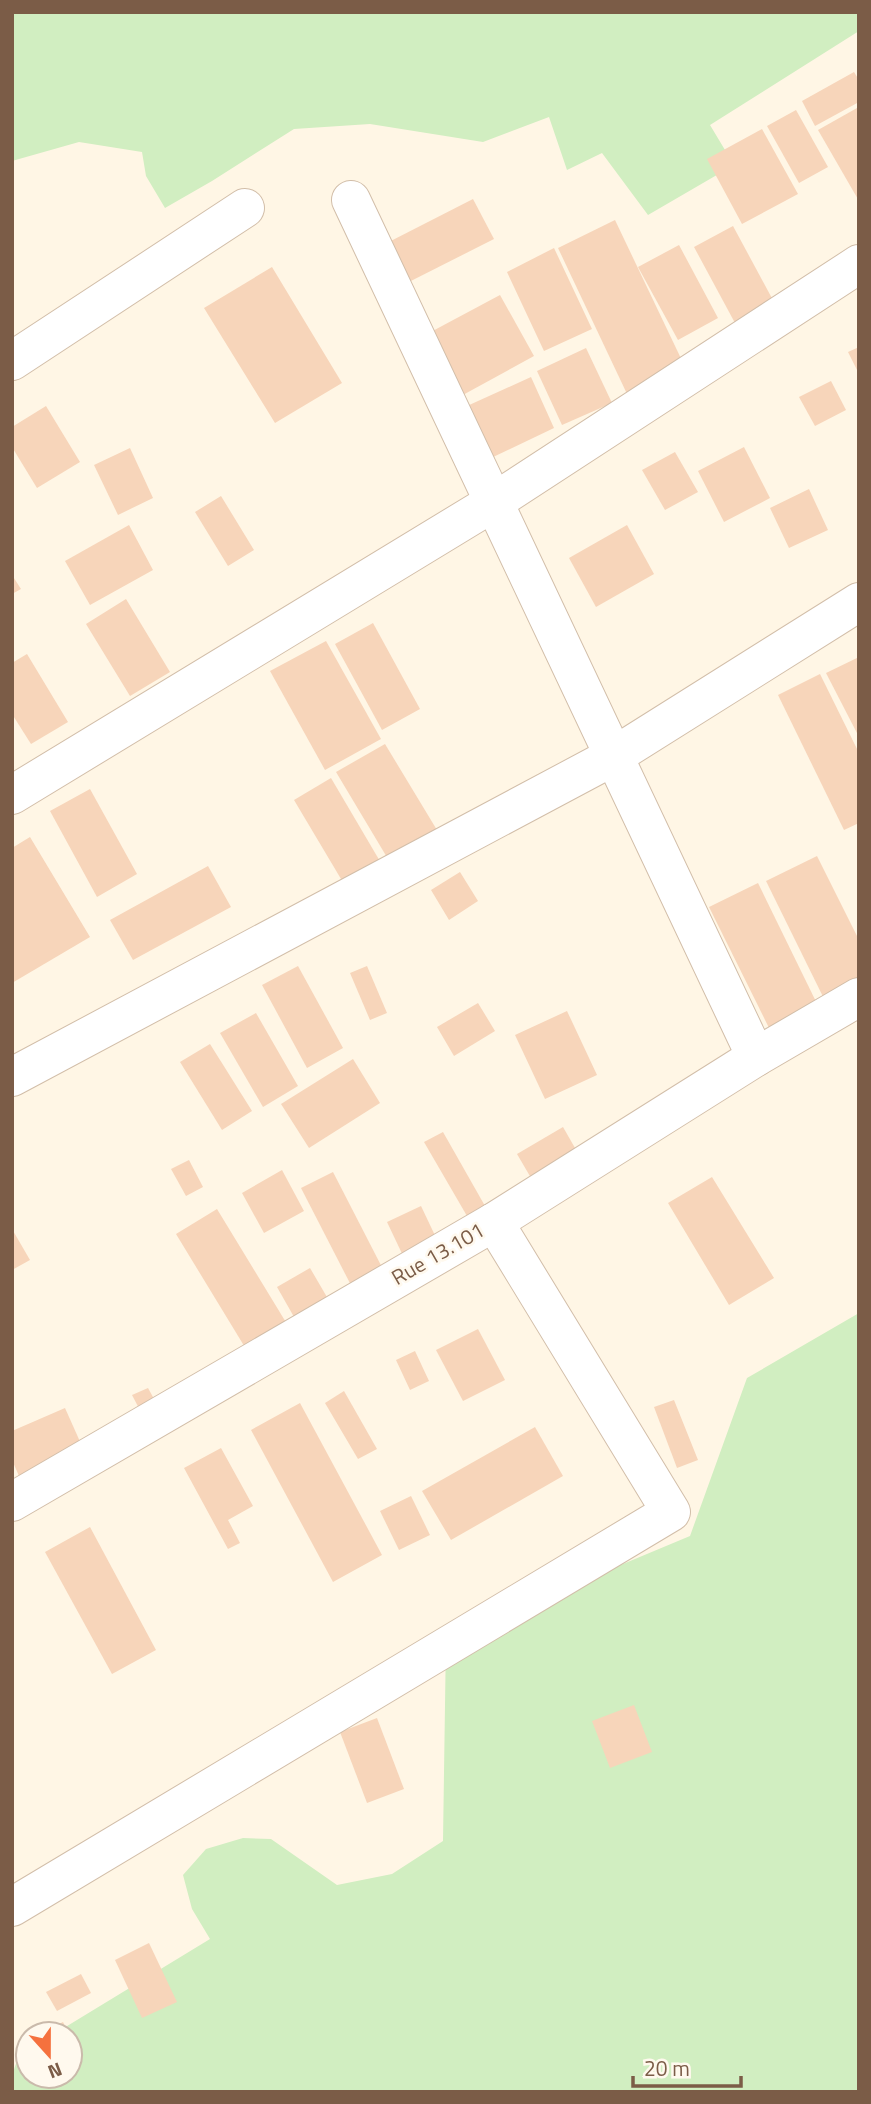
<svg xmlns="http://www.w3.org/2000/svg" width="871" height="2104" viewBox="0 0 871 2104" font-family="'Titillium Web',sans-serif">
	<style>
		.green { fill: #d1eec1 }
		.building { fill: #f7d5ba }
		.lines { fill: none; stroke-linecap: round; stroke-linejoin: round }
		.minor-casing { stroke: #d2bea9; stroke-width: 40 }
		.minor { stroke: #fff; stroke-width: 38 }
		.labels { text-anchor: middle; stroke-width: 5; stroke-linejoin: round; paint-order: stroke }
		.street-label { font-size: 21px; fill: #7b5c47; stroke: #fff9ee }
	</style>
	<rect width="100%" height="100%" fill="#fff6e5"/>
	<!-- green -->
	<g class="green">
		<path d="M12,12H859V31L710,125L734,165L648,215L602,153L567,170L549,117L483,142L370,124L294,129L212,181L165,208L146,176L142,152L79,142L12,161Z"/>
		<path d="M859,1313V2092H12C12,2076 13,2059 28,2050V2076H70V2034H54L210,1939L192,1909L183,1875L206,1849L243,1838L271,1839L337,1885L392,1874L443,1841L446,1638L690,1536L747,1378Z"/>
	</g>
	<!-- building -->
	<g class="building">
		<path d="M854,72L859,80V102L815,126L802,101Z"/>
		<path d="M857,108L859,110V201L818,130Z"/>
		<path d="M796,110L828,167L799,183L767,126Z"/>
		<path d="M762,129L798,194L742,224L707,159Z"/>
		<path d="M473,199L494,239L399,287L379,247Z"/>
		<path d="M615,220L686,369L628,396L558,248Z"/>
		<path d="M733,226L774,302L735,323L694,247Z"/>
		<path d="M679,245L718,318L678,340L638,267Z"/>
		<path d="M554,248L592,329L544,351L507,272Z"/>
		<path d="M272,267L342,383L275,423L204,308Z"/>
		<path d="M500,295L534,356L461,396L427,334Z"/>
		<path d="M859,347V374L848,352Z"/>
		<path d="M586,348L612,403L562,425L537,371Z"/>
		<path d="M531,377L554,428L491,458L467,406Z"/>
		<path d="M831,381L846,410L815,426L799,397Z"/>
		<path d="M46,406L80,462L37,488L12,447V427Z"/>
		<path d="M744,447L770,498L724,522L698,471Z"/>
		<path d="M130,448L153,498L118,515L94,465Z"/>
		<path d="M675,452L698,492L665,510L642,470Z"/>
		<path d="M809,489L828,530L789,548L770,508Z"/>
		<path d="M221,496L254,550L228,566L195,512Z"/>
		<path d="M129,525L153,570L90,605L65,561Z"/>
		<path d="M627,525L654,574L596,607L569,558Z"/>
		<path d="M12,575L21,589L12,594Z"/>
		<path d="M126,599L170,672L130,696L86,624Z"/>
		<path d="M373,623L420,709L382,730L335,644Z"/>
		<path d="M326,641L381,739L325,770L270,671Z"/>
		<path d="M27,654L68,722L31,744L12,714V663Z"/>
		<path d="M859,657V737L826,673Z"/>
		<path d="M820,674L859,753V823L844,830L778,695Z"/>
		<path d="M385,744L440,835L391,864L336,772Z"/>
		<path d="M331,778L381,863L344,884L294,800Z"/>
		<path d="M90,789L137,874L97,897L50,811Z"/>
		<path d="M30,837L90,937L12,983V848Z"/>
		<path d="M817,856L859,940V1005L833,1017L766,881Z"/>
		<path d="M208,866L231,907L133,960L110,920Z"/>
		<path d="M460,872L478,901L449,920L431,890Z"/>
		<path d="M758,883L825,1020L777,1044L709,907Z"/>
		<path d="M298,966L343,1048L307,1068L262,985Z"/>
		<path d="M367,966L387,1013L370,1020L350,973Z"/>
		<path d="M478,1003L495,1031L454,1056L437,1027Z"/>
		<path d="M567,1011L597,1075L545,1099L515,1035Z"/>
		<path d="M256,1013L298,1086L263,1107L220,1033Z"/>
		<path d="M210,1044L252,1111L222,1130L180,1062Z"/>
		<path d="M353,1059L380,1103L309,1148L281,1104Z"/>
		<path d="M563,1127L587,1169L541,1195L517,1154Z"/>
		<path d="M443,1132L485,1206L467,1216L424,1142Z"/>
		<path d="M189,1160L203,1187L186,1196L171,1169Z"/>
		<path d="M282,1170L304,1211L264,1233L242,1193Z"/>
		<path d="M333,1172L387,1277L355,1293L301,1188Z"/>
		<path d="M712,1177L774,1278L729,1305L668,1203Z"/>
		<path d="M421,1206L440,1246L406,1262L387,1222Z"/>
		<path d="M217,1209L287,1324L246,1349L176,1234Z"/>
		<path d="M12,1229L30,1260L12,1270Z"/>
		<path d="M310,1268L331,1304L298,1324L277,1287Z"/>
		<path d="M478,1329L505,1380L463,1401L436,1350Z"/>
		<path d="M415,1351L429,1381L410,1390L396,1360Z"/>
		<path d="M148,1388L159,1408L143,1416L132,1395Z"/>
		<path d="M344,1391L377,1449L358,1459L325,1403Z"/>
		<path d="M674,1400L698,1460L677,1468L654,1407Z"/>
		<path d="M300,1403L382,1555L333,1582L251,1430Z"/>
		<path d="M65,1408L90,1464L26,1492L12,1460V1431Z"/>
		<path d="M535,1427L563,1476L451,1540L422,1491Z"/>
		<path d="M221,1448L253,1506L228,1520L240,1543L228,1549L184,1468Z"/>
		<path d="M411,1496L430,1535L399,1550L380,1511Z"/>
		<path d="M90,1527L156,1650L112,1674L45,1552Z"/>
		<path d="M634,1705L652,1752L610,1768L592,1721Z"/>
		<path d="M377,1718L404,1789L367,1803L340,1732Z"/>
		<path d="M149,1943L177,2002L142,2018L115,1960Z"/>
		<path d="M81,1974L91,1993L57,2011L46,1992Z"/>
		<path d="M63,2022L69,2034H38Z"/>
	</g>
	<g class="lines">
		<!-- minor casing -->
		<g class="minor-casing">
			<g id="minor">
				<path d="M351,200L756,1057"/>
				<path d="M12,361L245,208"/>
				<path d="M12,795L494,502L859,264"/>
				<path d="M12,1077L614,756L859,602"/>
				<path d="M12,1502L494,1222L756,1057L859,997"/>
				<path d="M12,1907L671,1512L494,1222"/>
			</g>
		</g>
		<!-- minor -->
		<use href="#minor" class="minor"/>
	</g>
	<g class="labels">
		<!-- street labels -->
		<g class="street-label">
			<text transform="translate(438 1254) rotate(-30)" y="7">Rue 13.101</text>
		</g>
	</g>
	<!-- border -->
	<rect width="871" height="2104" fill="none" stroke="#7b5c47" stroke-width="28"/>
	<!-- north arrow -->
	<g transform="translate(49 2055) rotate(159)"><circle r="33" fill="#fff9ee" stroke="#cabaab" stroke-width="2"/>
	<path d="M0-5L12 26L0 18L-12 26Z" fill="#f5713e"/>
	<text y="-10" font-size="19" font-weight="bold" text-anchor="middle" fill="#7b5c47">N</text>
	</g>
	<!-- scale -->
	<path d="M633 2076v10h108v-10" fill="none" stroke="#7b5c47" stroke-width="3.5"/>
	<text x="644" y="2076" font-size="21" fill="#7b5c47" stroke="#fff9ee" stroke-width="5" paint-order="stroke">20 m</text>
</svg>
